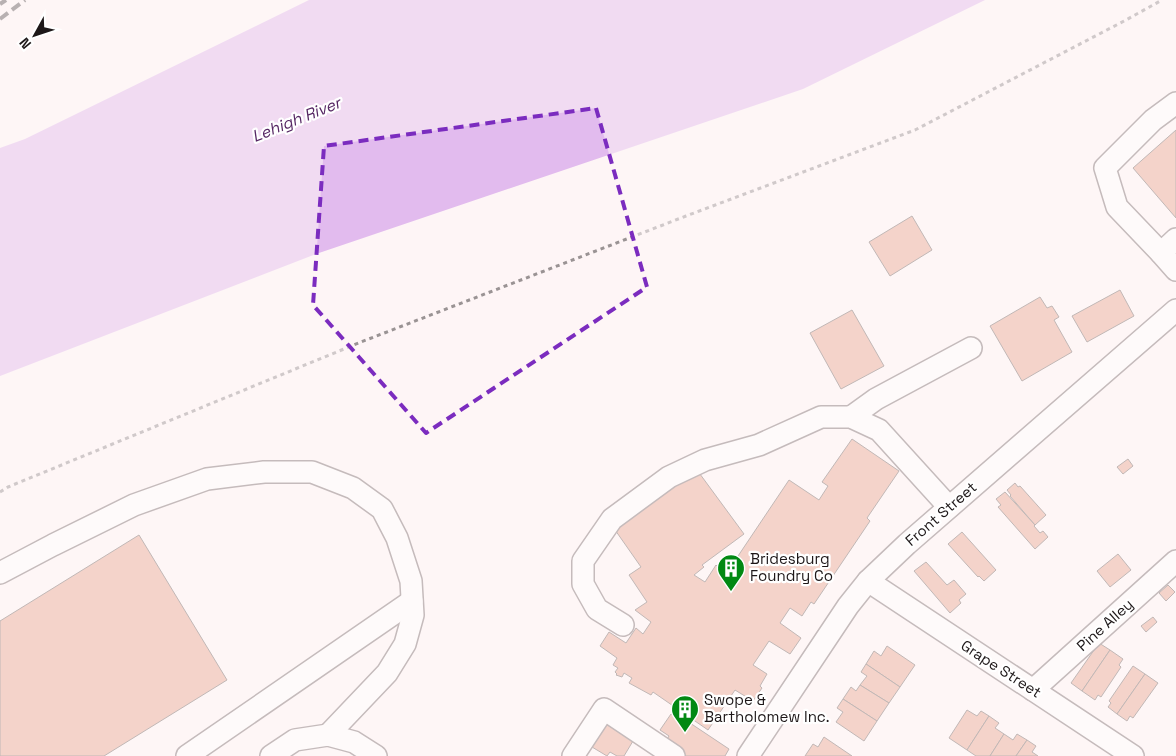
<svg xmlns="http://www.w3.org/2000/svg" width="1176" height="756" viewBox="0 0 1176 756" font-family="'Space Grotesk',sans-serif">
	<style>
		.water { fill: #e2bbee }
		.building { fill: #e9a995; stroke: #786c68 }
		.lines { fill: none; stroke-linecap: round; stroke-linejoin: round }
		.minor-casing { stroke: #817475; stroke-width: 24 }
		.path { stroke: #9a9394; stroke-width: 3; stroke-dasharray: 4 4; stroke-linecap: butt }
		.minor { stroke: #fff; stroke-width: 21 }
		.rail { stroke: #655e5f; stroke-width: 4; stroke-dasharray: 10 5; stroke-linecap: butt }
		.marked { fill: none; stroke: #7b2cbf; stroke-width: 4; stroke-dasharray: 10 6; stroke-linejoin: round }
		.labels { text-anchor: middle; stroke-width: 4.5; stroke-linejoin: round; paint-order: stroke }
		.street-label { font-size: 15px; fill: #1d1718; stroke: #fff }
		.poi-label { font-size: 15px; fill: #1d1718; stroke: #fff; text-anchor: start }
		.water-label { font-size: 16px; font-style: italic; fill: #552663; stroke: #fff }
	</style>
	<rect width="100%" height="100%" fill="#fef5f6"/>
	<!-- water -->
	<path class="water" d="M309,0H985L803,89L316,254L0,376V148L25,139Z"/>
	<!-- building -->
	<g class="building">
		<path d="M1176,130V218L1133,168Z"/>
		<path d="M912,216L932,250L890,276L869,242Z"/>
		<path d="M1120,290L1134,316L1087,342L1072,316Z"/>
		<path d="M1040,297L1047,308L1052,306L1059,317L1054,320L1072,352L1022,381L990,326Z"/>
		<path d="M852,310L884,366L841,389L810,333Z"/>
		<path d="M852,439L899,471L867,518L870,521L814,604L811,602L802,616L790,608L780,623L801,638L790,654L769,641L753,665L767,674L760,686L762,688L753,701L735,690L708,730L653,692L651,695L629,683L632,678L624,673L622,677L616,675L617,674L615,672L618,668L613,665L617,658L600,646L609,632L626,643L636,628L643,634L651,622L635,610L647,602L629,575L641,567L613,527L697,470L744,534L702,565L704,567L694,575L705,582L716,565L718,567L723,559L732,565L789,480L819,500L828,486L822,482Z"/>
		<path d="M1128,459L1133,466L1123,474L1117,467Z"/>
		<path d="M1015,483L1018,487L1020,486L1046,515L1035,525L1010,496L1011,495L1007,490Z"/>
		<path d="M1005,492L1035,525L1034,526L1040,533L1043,531L1048,537L1035,549L998,507L1001,505L996,499Z"/>
		<path d="M962,532L996,570L984,581L979,576L978,577L948,544Z"/>
		<path d="M139,535L227,680L104,756H0V621Z"/>
		<path d="M1118,554L1131,570L1110,587L1097,571Z"/>
		<path d="M926,562L947,585L954,580L966,594L959,600L961,603L950,613L914,571Z"/>
		<path d="M1168,585L1175,592L1166,601L1159,593Z"/>
		<path d="M1153,617L1157,622L1146,632L1141,626Z"/>
		<path d="M1099,643L1110,650L1082,691L1071,683Z"/>
		<path d="M887,646L915,665L900,687L866,664L874,651L881,656Z"/>
		<path d="M1110,650L1123,659L1119,665L1121,667L1101,697L1098,695L1095,700L1082,691Z"/>
		<path d="M866,664L900,687L889,703L860,685L867,676L861,672Z"/>
		<path d="M1133,666L1145,674L1117,714L1108,707L1111,703L1109,701Z"/>
		<path d="M1145,674L1158,683L1133,718L1130,716L1127,721L1117,714Z"/>
		<path d="M860,685L889,703L877,721L843,699L851,687L856,691Z"/>
		<path d="M843,699L877,721L864,741L836,722L843,712L837,708Z"/>
		<path d="M967,710L977,716L981,711L989,716L967,750L949,738Z"/>
		<path d="M671,714L679,720L681,717L729,749L725,756H678L663,746L669,736L660,730Z"/>
		<path d="M989,716L999,723L995,728L1004,734L990,756H976L967,750Z"/>
		<path d="M606,724L633,741L624,756H617L610,752L607,756L592,747Z"/>
		<path d="M1004,734L1013,740L1017,734L1027,740L1016,756H990Z"/>
		<path d="M824,737L852,756H805L813,744L818,747Z"/>
		<path d="M1027,740L1036,746L1032,752L1038,756H1016Z"/>
	</g>
	<g class="lines">
		<!-- minor casing -->
		<g class="minor-casing">
			<g id="minor">
				<path d="M1176,239L1161,253L1176,270"/>
				<path d="M1161,253L1117,207L1105,168L1153,120L1176,103"/>
				<path d="M851,417L876,399L971,348"/>
				<path d="M0,573L53,545L134,505L207,479L264,472H312L353,488L382,509L397,538L411,581L413,615L405,644L387,673L328,735"/>
				<path d="M868,581L1133,756"/>
				<path d="M623,625L597,609L583,584V561L612,519L669,477L705,460L759,445L821,417H851L879,430L949,507"/>
				<path d="M1033,690L1176,561"/>
				<path d="M187,756L412,601"/>
				<path d="M271,756L295,740L328,735L354,742L376,756"/>
				<path d="M573,756L604,709L674,756"/>
				<path d="M748,756L848,606L868,581L907,544L1176,310"/>
			</g>
		</g>
		<!-- path -->
		<path class="path" d="M0,492L8,487L361,342L686,216L915,130L1126,20L1162,0"/>
		<!-- minor -->
		<use href="#minor" class="minor"/>
		<!-- rail -->
		<g class="rail">
			<path d="M0,4L6,0"/>
			<path d="M0,19L25,0"/>
		</g>
	</g>
	<!-- marked area -->
	<path d="M0 0H1176V756H0ZM596,108L647,287L426,433L313,305L324,146Z" fill="#fef5f6" fill-opacity=".55" fill-rule="evenodd"/>
	<path class="marked" d="M596,108L647,287L426,433L313,305L324,146Z"/>
	<!-- icons -->
	<defs>
		<g id="building-pin" transform="scale(1.4375)"><path d="M0 17L-7.5 6A9.5 9.5 0 1 1 7.5 6Z" fill="#028913" stroke="#fff"/><path d="M-4-6H4V6H1V3H-1V6H-4ZM-2.5-4.3h1.7v1.8h-1.7ZM.8-4.3h1.7v1.8H.8ZM-2.5-1h1.7V.8h-1.7ZM.8-1h1.7V.8H.8Z" fill="#fff"/></g>
	</defs>
	<g fill-rule="evenodd">
		<use href="#building-pin" x="731" y="568"/>
		<use href="#building-pin" x="685" y="709"/>
	</g>
	<g class="labels">
		<!-- street labels -->
		<g class="street-label">
			<text transform="translate(941 514) rotate(-41)" y="5">Front Street</text>
			<text transform="translate(1105 625) rotate(-42)" y="5">Pine Alley</text>
			<text transform="translate(1001 669) rotate(33)" y="5">Grape Street</text>
		</g>
		<!-- poi labels -->
		<g class="poi-label">
			<text x="750" y="564">Bridesburg<tspan x="750" dy="17">Foundry Co</tspan></text>
			<text x="704" y="705">Swope &amp;<tspan x="704" dy="17">Bartholomew Inc.</tspan></text>
		</g>
		<!-- water labels -->
		<g class="water-label">
			<text transform="translate(296 119) rotate(-22)" y="6">Lehigh River</text>
		</g>
	</g>
	<!-- north arrow -->
	<g transform="translate(35 35) rotate(230)" stroke="#ffffff" stroke-width="4" paint-order="stroke">
	<path d="M0-4L9 19L0 12L-9 19Z" fill="#1d1718"/>
	<text y="-8" font-size="14" font-weight="bold" text-anchor="middle" fill="#1d1718">N</text>
	</g>
</svg>
